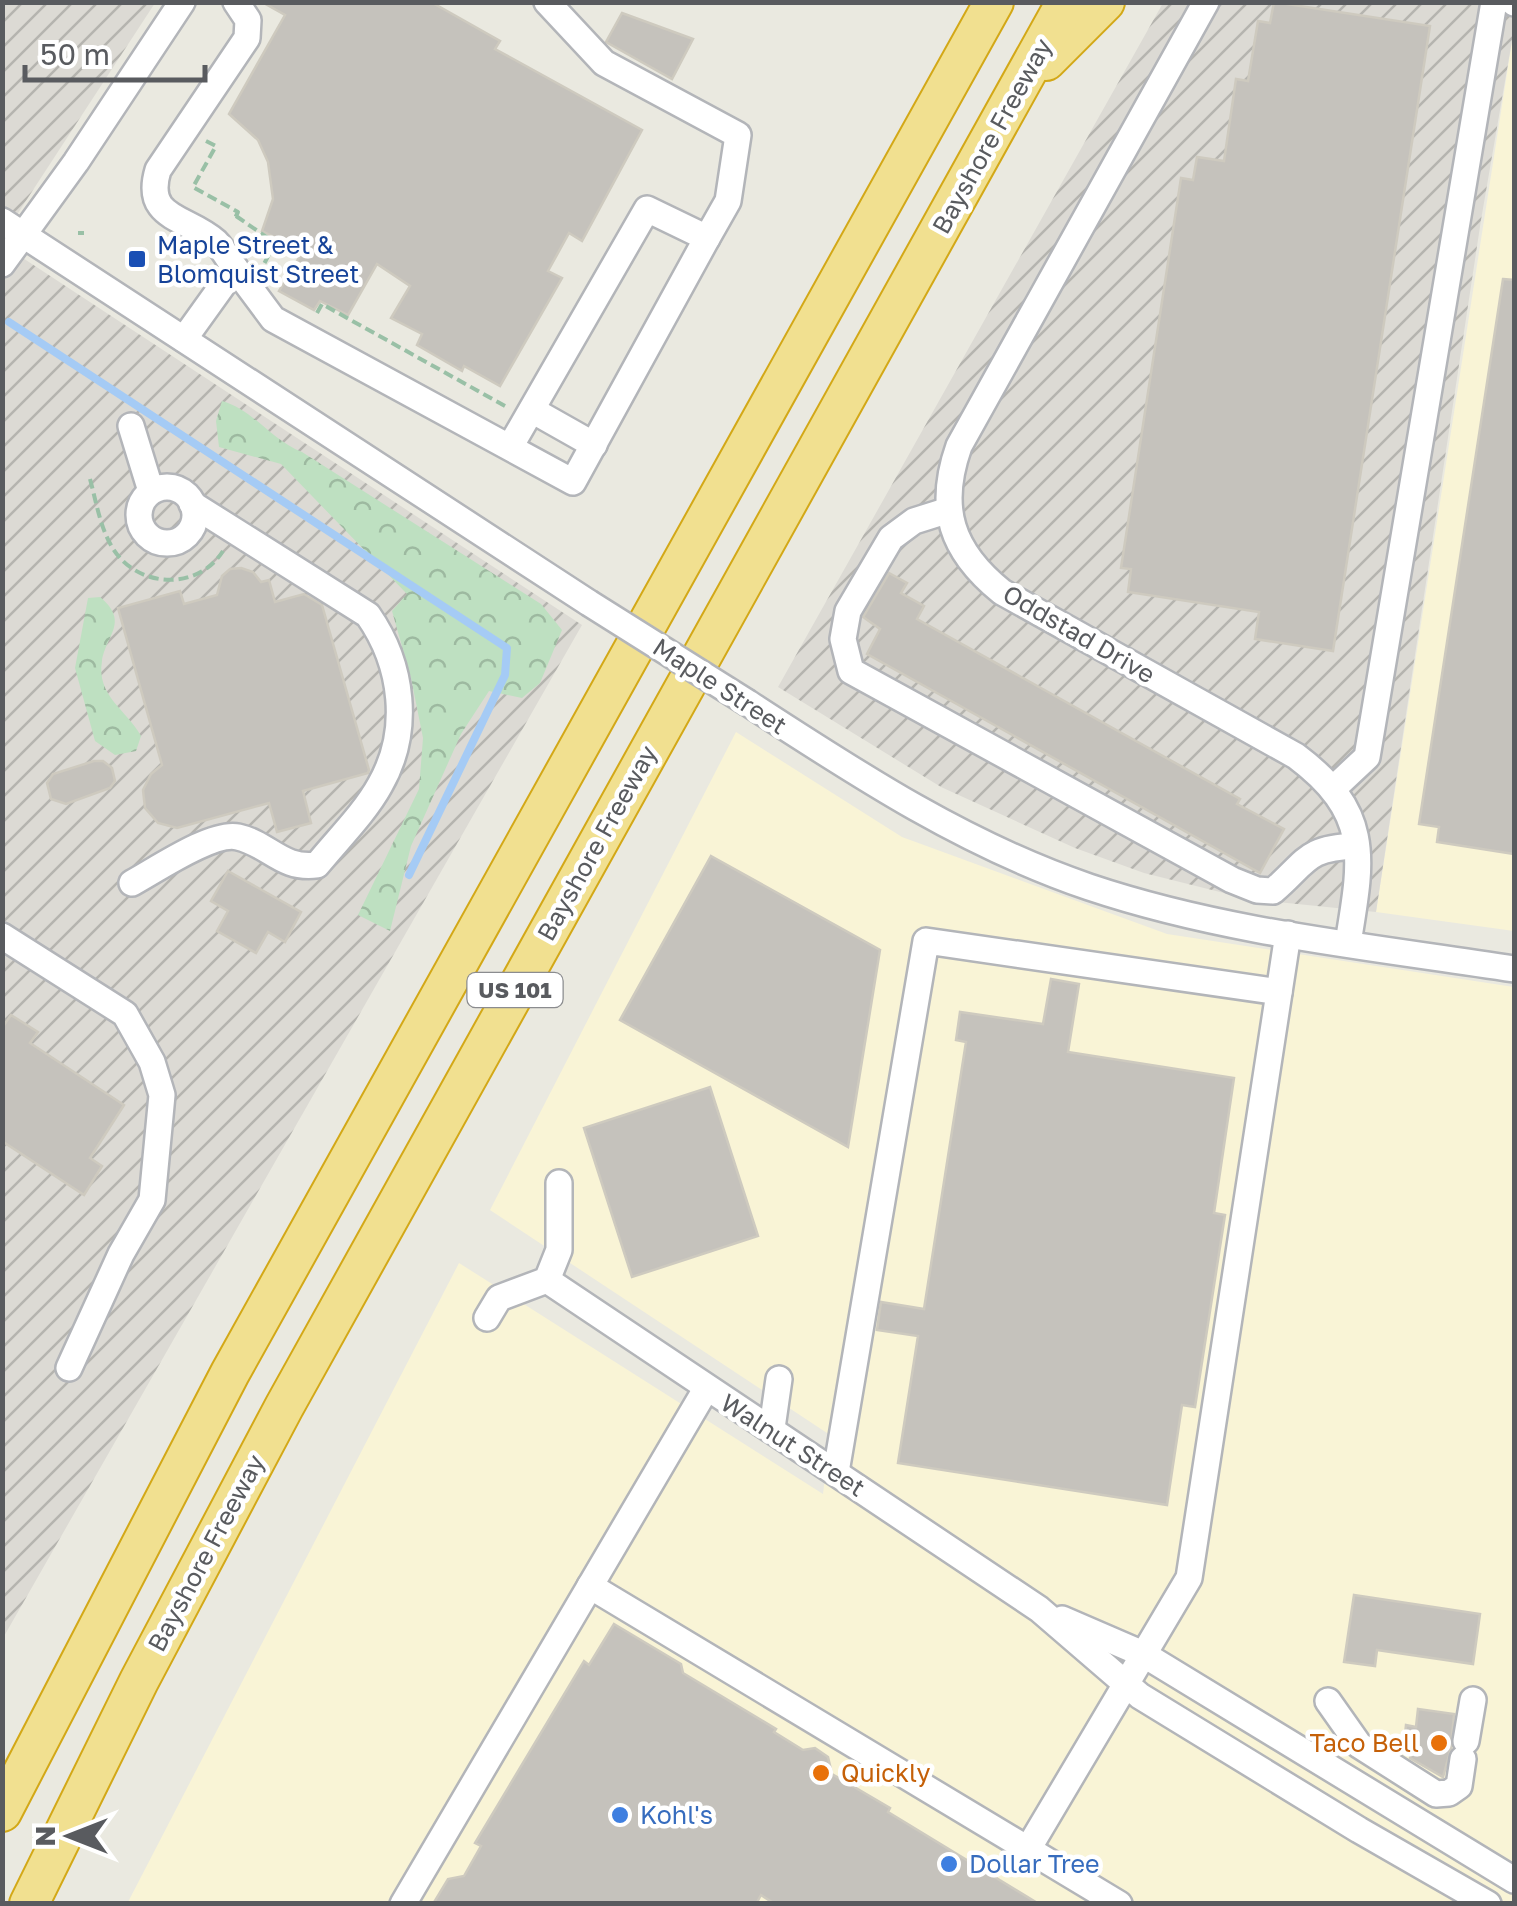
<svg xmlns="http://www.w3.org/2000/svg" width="1517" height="1906" viewBox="0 0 1517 1906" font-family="'Golos Text',sans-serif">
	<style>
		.commercial { fill: #f9f4d6 }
		.industrial { fill: url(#industrial-furrows) }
		.forest { fill: url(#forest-crowns) }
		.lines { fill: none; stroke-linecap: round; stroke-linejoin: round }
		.stream { stroke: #a5cbf5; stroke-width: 8 }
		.building { fill: #c5c2bc; stroke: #cecabf; stroke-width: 2.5 }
		.minor-casing { stroke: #b3b5b9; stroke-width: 30 }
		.highway-casing { stroke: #d3a817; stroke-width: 42 }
		.path { stroke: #99c0a6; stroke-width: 4; stroke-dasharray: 10 5; stroke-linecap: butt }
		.minor { stroke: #fff; stroke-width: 25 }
		.highway { stroke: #f1e090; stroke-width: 38 }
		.minor-bridge-casing { stroke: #b3b5b9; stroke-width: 30; stroke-linecap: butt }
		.minor-bridge { stroke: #fff; stroke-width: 25 }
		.transit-dot { fill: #1a4fb4; stroke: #fff; stroke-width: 4 }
		.food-dot { fill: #e8710a; stroke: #fff; stroke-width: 4 }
		.shop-dot { fill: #3f7fe0; stroke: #fff; stroke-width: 4 }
		.labels { text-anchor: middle; stroke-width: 9; stroke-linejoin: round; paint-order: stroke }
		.shield { fill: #fff; stroke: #8b8c8f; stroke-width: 2.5 }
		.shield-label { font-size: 22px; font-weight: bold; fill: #595b5f }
		.street-label { font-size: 25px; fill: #595b5f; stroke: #fff }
		.transit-label { font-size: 25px; fill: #164399; stroke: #fff; text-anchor: start }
		.food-label { font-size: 25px; fill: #c56008; stroke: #fff; text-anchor: end }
		.shop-label { font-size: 25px; fill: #366cbe; stroke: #fff; text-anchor: start }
	</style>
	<defs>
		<pattern id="industrial-furrows" width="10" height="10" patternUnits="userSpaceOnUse" patternTransform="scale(2.5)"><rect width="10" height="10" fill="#dcdad4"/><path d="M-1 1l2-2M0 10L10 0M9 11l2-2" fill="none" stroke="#b5b4af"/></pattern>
		<pattern id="forest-crowns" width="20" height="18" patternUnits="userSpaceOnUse" patternTransform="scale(2.5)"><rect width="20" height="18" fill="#bee0c1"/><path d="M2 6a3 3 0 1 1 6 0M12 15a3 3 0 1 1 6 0" fill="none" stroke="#9db9a0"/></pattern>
	</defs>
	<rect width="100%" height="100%" fill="#eae9e0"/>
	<!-- commercial -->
	<g class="commercial">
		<path d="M1512,41L1514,42V931L1376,912Z"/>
		<path d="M736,732L902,837L1167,934L1514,987V1903L127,1904L459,1263L823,1494L830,1435L490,1210Z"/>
	</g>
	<!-- industrial -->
	<g class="industrial">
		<path d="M3,3H155L3,236Z"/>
		<path d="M1163,3H1514V29L1481,220L1376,912L1248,899L1144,873L1075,848L941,787L778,687Z"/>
		<path d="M3,245L582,625L3,1638Z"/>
	</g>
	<!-- forest -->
	<g class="forest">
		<path d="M222,401C254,410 271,440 302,452L541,604L562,630L540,683L522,698L489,691L461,734L411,846L390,931L358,915L419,789L423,738L411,678L392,611L407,594L281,464L219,447L216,421Z"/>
		<path d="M100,597C130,622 106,635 102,661C96,696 127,710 141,736L136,751L115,755L95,741L75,668L88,598Z"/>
	</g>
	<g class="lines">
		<!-- stream -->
		<path class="stream" d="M9,322L507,648L505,675L409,875"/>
	</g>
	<!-- building -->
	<g class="building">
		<path d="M262,2H431L500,41L495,49L642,130L582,241L569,233L548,271L562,278L500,386L464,366L462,371L417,345L422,334L391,318L410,286L377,264L348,315L320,301L314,310L279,291L303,251L262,231L273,199L268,162L258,140L229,114L285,15Z"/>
		<path d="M1274,2L1430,26L1333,651L1255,639L1259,612L1128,592L1131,569L1121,568L1181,178L1193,180L1197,157L1224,161L1236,79L1248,81L1258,21L1270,23Z"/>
		<path d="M622,13L693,39L672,79L606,42Z"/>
		<path d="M1503,279L1514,280V854L1437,842L1439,827L1419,824Z"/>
		<path d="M241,568L253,572L261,582L269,580L275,602L304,594L322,605L369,770L368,773L303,791L311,823L277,832L269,803L177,828L158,823L145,808L143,790L151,774L162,765L118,608L180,591L184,604L217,595L222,576L230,569Z"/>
		<path d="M889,573L907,583L901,593L924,606L917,619L1240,799L1237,804L1284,829L1260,873L867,654L880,629L863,617Z"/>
		<path d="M94,761H103L112,768L115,781L110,788L66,804L51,799L47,783L53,774Z"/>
		<path d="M711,856L880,950L848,1147L620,1020Z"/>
		<path d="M228,871L301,912L285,942L268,932L256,953L217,931L228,911L211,901Z"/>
		<path d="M1051,979L1079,984L1068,1052L1234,1078L1214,1213L1225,1215L1195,1407L1182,1405L1167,1505L898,1463L918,1336L877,1330L881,1302L924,1309L966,1042L956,1040L960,1012L1043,1024Z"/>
		<path d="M11,1015L38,1032L30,1043L124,1105L90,1158L102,1166L84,1195L2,1141V1028Z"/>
		<path d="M710,1087L758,1236L632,1277L584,1128Z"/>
		<path d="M1354,1595L1480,1614L1473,1664L1377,1650L1375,1666L1344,1662Z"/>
		<path d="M614,1624L681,1664L683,1673L776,1729L774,1732L803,1750L815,1748L828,1757L832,1774L890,1808L888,1812L1039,1904H775L761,1895L756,1904H433L448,1879L464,1876L481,1846L475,1843L584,1661L589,1665Z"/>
		<path d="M1418,1709L1454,1714L1451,1748L1443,1777L1410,1758L1412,1745L1404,1744L1406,1725L1416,1727Z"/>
	</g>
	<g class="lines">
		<!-- minor casing -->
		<g class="minor-casing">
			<g id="minor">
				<path d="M547,2L604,63L738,135L728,201L707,238"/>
				<path d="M1206,2L959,446C937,508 951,551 1002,592L1296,756C1372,813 1362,858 1348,943"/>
				<path d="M1514,2V3"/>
				<path d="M2,221L589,603"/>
				<path d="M2,264L76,162L182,2"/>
				<path d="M235,268C229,260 223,249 216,242C187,216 143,220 158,170L247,38L248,20L236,2"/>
				<path d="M184,339L235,268L273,319L573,482L707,238L647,209L510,447"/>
				<path d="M532,410L594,445"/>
				<path d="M131,426L151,491"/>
				<circle cx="167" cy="515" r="28"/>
				<path d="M949,510L914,521L891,538L848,611L843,639L851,671L1232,880L1257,890L1273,891C1308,861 1305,848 1356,846"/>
				<path d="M748,703C857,774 965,845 1089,887C1226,933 1372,947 1514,969"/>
				<path d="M1334,788L1367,757L1494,2"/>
				<path d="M132,883C156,870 213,831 238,837C269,844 282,870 317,865C337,840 364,814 380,785C411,731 403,665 368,615L192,504"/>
				<path d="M2,936L125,1014L152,1062L162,1095L152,1200L121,1254L69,1368"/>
				<path d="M547,1280L1039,1609L1140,1696L1359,1830L1488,1904"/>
				<path d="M487,1318L499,1298L547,1280L559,1250V1183"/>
				<path d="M772,1428L779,1379"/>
				<path d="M836,1472L926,941L1279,992"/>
				<path d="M590,1586L1119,1904"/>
				<path d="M1062,1619L1143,1654L1514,1880"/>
				<path d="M1328,1701L1359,1745L1436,1794L1449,1793L1459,1786L1463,1759"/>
				<path d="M1466,1741L1473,1700"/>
				<path d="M1028,1849L1189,1578L1288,934"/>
				<path d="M403,1904L706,1389"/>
			</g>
		</g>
		<!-- highway casing -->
		<g class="highway-casing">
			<g id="highway">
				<path d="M1046,61L1105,2"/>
				<path d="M2,1812L230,1373L994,2"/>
				<path d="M29,1904L139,1681L284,1407L1066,2"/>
			</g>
		</g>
		<!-- path -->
		<g class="path">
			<path d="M206,141L216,146L193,187L238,212L235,218"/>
			<path d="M236,216L275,243L264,264"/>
			<path d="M78,233H84"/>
			<path d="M317,313L322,304L505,406"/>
			<path d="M90,479C96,501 100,527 112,547C136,588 197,592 223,551"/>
		</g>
		<!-- minor -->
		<use href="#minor" class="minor"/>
		<!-- highway -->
		<use href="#highway" class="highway"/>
		<!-- minor-bridge casing -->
		<g class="minor-bridge-casing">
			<path id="minor-bridge" d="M589,603L748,703"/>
		</g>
		<!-- minor-bridge -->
		<use href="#minor-bridge" class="minor-bridge"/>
	</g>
	<!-- markers -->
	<rect class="transit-dot" x="127" y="249" width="20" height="20" rx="5"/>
	<g class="food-dot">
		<circle cx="1439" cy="1743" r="10"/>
		<circle cx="821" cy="1773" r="10"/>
	</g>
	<g class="shop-dot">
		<circle cx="620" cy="1815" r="10"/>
		<circle cx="949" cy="1864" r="10"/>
	</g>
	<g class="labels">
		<!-- shield labels -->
		<rect class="shield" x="467.5" y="973" width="95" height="34" rx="8"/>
		<g class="shield-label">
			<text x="515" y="998">US 101</text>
		</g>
		<!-- street labels -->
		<g class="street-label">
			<text transform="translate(992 136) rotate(-61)" y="9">Bayshore Freeway</text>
			<text transform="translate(1079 634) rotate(30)" y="9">Oddstad Drive</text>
			<text transform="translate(720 686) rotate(33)" y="9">Maple Street</text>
			<text transform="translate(597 843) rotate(-61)" y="9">Bayshore Freeway</text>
			<text transform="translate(793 1445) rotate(33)" y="9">Walnut Street</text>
			<text transform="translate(206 1553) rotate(-62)" y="9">Bayshore Freeway</text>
		</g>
		<!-- transit labels -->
		<g class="transit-label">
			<text x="157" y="254">Maple Street &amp;<tspan x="157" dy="29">Blomquist Street</tspan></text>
		</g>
		<!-- food labels -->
		<g class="food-label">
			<text x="1419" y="1752">Taco Bell</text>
			<text x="841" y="1782" text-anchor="start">Quickly</text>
		</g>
		<!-- shop labels -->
		<g class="shop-label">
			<text x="640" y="1824">Kohl's</text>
			<text x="969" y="1873">Dollar Tree</text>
		</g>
	</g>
	<!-- border -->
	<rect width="1517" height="1906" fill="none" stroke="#595b5f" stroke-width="10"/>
	<!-- north arrow -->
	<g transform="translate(70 1836) rotate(270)" stroke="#ffffff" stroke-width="8" paint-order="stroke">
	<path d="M0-8L18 38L0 25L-18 38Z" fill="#595b5f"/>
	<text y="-15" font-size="28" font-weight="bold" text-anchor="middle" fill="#595b5f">N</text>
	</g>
	<!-- scale -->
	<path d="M25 65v15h180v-15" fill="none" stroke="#595b5f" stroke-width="5"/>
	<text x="40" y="65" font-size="30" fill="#595b5f" stroke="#ffffff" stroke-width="8" paint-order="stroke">50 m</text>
</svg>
